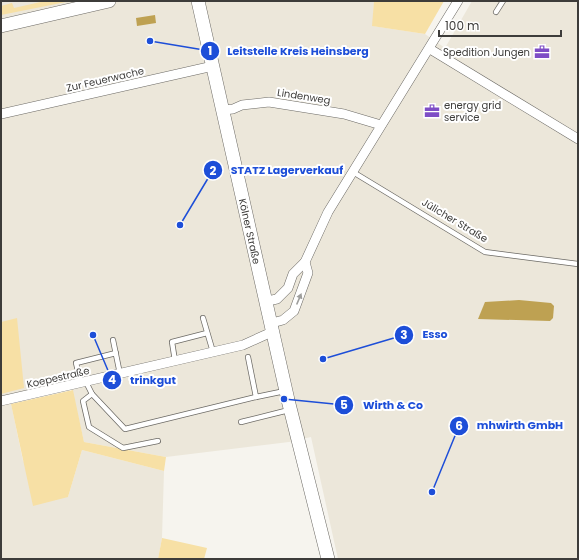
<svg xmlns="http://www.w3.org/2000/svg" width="579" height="560" viewBox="0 0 579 560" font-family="Poppins,sans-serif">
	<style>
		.built { fill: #ece7da }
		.green { fill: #f7e0a5 }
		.water { fill: #bea152 }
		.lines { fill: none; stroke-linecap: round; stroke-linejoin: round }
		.lane-casing { stroke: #6c6a65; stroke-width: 6 }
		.street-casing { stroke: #6c6a65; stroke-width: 10 }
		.secondary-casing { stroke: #6c6a65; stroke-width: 14 }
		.lane { stroke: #fff; stroke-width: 4.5 }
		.street { stroke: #fff; stroke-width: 9 }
		.secondary { stroke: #fff; stroke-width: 13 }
		.oneway { fill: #9e9e9c }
		.labels { text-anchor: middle; stroke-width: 4; stroke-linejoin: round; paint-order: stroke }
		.poi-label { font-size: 10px; fill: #3d3c3a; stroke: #fff; text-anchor: end }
		.street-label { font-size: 10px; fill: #3d3c3a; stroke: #fff }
		.leader { fill: none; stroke: #1d4ed8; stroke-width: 1.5 }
		.callout-dot { fill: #1d4ed8; stroke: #fff; stroke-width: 1.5 }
		.mark-label { font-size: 12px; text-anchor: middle; font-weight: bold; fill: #fff }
		.callout-label { font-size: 11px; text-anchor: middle; font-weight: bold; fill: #1d4ed8; stroke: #fff; stroke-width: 4; stroke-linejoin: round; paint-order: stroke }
	</style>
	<rect width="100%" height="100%" fill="#f6f4ee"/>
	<!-- built -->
	<path class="built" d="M1,1H374L373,26L425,34L445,48L472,1H578V559H338L311,437L289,442L166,457L84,442L70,381L9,394L23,461L68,497L82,450L164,471L162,538L158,559H1Z"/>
	<!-- green -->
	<g class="green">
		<path d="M45,1H71L1,15V6L12,3L14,8Z"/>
		<path d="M374,1H444L425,34L372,26Z"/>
		<path d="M17,318L24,388L1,394V322Z"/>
		<path d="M73,390L84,442L166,457L164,471L82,450L68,497L33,506L11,404Z"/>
		<path d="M162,538L207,548L204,559H158Z"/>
	</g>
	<!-- water -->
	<g class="water">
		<path d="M155,15L156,23L137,26L136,18Z"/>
		<path d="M519,300L551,303L554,306L553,318L550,321L478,319L485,302Z"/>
	</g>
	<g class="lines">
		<!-- lane casing -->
		<g class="lane-casing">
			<g id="lane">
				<path d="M496,12L503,1"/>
				<path d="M353,172L485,252L578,264"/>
				<path d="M203,318L213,352"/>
				<path d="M113,340L120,374"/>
				<path d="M248,357L256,397L285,391"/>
				<path d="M175,361L172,342L207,333"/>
				<path d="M86,382L92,394L125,429L256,397"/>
				<path d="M81,383L76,363L116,353"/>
				<path d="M92,394L83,401L89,427L123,448L158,441"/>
				<path d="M241,422L289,410"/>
			</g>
		</g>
		<!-- street casing -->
		<g class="street-casing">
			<g id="street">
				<path d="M430,49L578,139"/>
				<path d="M223,110L233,109L242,105L269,102L344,114L381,125"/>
				<path d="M1,114L213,66"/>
				<path d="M267,301L277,299L288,288L293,274L305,262L328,212L458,1"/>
				<path d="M272,323L283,320L294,311L308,273L305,262"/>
				<path d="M1,401L243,345L274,331"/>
			</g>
		</g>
		<!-- secondary casing -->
		<g class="secondary-casing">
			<g id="secondary">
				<path id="s1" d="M198,1L288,400L328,559"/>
				<path d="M1,26L109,1"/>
			</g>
		</g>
		<!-- lane -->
		<use href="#lane" class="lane"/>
		<!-- street -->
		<use href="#street" class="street"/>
		<!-- secondary -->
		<use href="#secondary" class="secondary"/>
	</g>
	<!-- one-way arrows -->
	<defs><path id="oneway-solid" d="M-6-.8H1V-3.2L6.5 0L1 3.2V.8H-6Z"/></defs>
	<use class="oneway" href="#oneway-solid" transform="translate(299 299) rotate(-67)"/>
	<!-- icons -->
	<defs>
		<g id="office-bare" transform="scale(1.2)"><path d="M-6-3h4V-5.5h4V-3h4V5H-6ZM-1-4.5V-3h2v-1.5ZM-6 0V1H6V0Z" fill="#7e4dc5" stroke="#fff" stroke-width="2.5" paint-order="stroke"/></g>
	</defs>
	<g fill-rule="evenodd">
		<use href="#office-bare" x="542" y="52"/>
		<use href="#office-bare" x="432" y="111"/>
	</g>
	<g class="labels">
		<!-- poi labels -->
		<g class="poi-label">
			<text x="530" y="56">Spedition Jungen</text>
			<text x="444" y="109" text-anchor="start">energy grid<tspan x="444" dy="12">service</tspan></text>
		</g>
		<!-- street labels -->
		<g class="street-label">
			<text transform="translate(105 79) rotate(-13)" y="4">Zur Feuerwache</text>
			<text transform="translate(304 96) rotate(9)" y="4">Lindenweg</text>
			<text transform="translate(455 220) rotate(31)" y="4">Jülicher Straße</text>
			<text dy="4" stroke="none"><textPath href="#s1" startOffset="236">Kölner Straße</textPath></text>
			<text transform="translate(58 377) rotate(-13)" y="4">Koepestraße</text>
		</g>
	</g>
	<!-- callouts -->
	<path class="leader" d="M150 41L210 51M180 225L213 170M323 359L404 335M93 335L112 380M284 399L344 405M432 492L459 426"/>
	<g class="callout-dot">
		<circle cx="150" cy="41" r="4"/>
		<circle cx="180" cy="225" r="4"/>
		<circle cx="323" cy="359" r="4"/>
		<circle cx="93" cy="335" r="4"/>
		<circle cx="284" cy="399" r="4"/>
		<circle cx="432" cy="492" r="4"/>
		<circle cx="210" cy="51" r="10"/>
		<circle cx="213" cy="170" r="10"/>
		<circle cx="404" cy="335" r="10"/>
		<circle cx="112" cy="380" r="10"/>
		<circle cx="344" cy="405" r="10"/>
		<circle cx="459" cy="426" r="10"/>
	</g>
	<g class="mark-label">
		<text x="210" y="55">1</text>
		<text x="213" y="175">2</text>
		<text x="404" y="339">3</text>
		<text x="112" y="384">4</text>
		<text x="344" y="409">5</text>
		<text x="459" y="430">6</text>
	</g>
	<g class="callout-label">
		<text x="298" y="55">Leitstelle Kreis Heinsberg</text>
		<text x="287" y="174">STATZ Lagerverkauf</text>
		<text x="435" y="338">Esso</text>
		<text x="153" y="384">trinkgut</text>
		<text x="393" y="409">Wirth &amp; Co</text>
		<text x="520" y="429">mhwirth GmbH</text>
	</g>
	<!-- border -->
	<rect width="579" height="560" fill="none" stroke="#3d3c3a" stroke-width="4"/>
	<!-- scale -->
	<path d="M439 30v6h122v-6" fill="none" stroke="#3d3c3a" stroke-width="2"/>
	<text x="445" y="30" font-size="12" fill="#3d3c3a" stroke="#ffffff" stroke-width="3" paint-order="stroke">100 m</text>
</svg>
